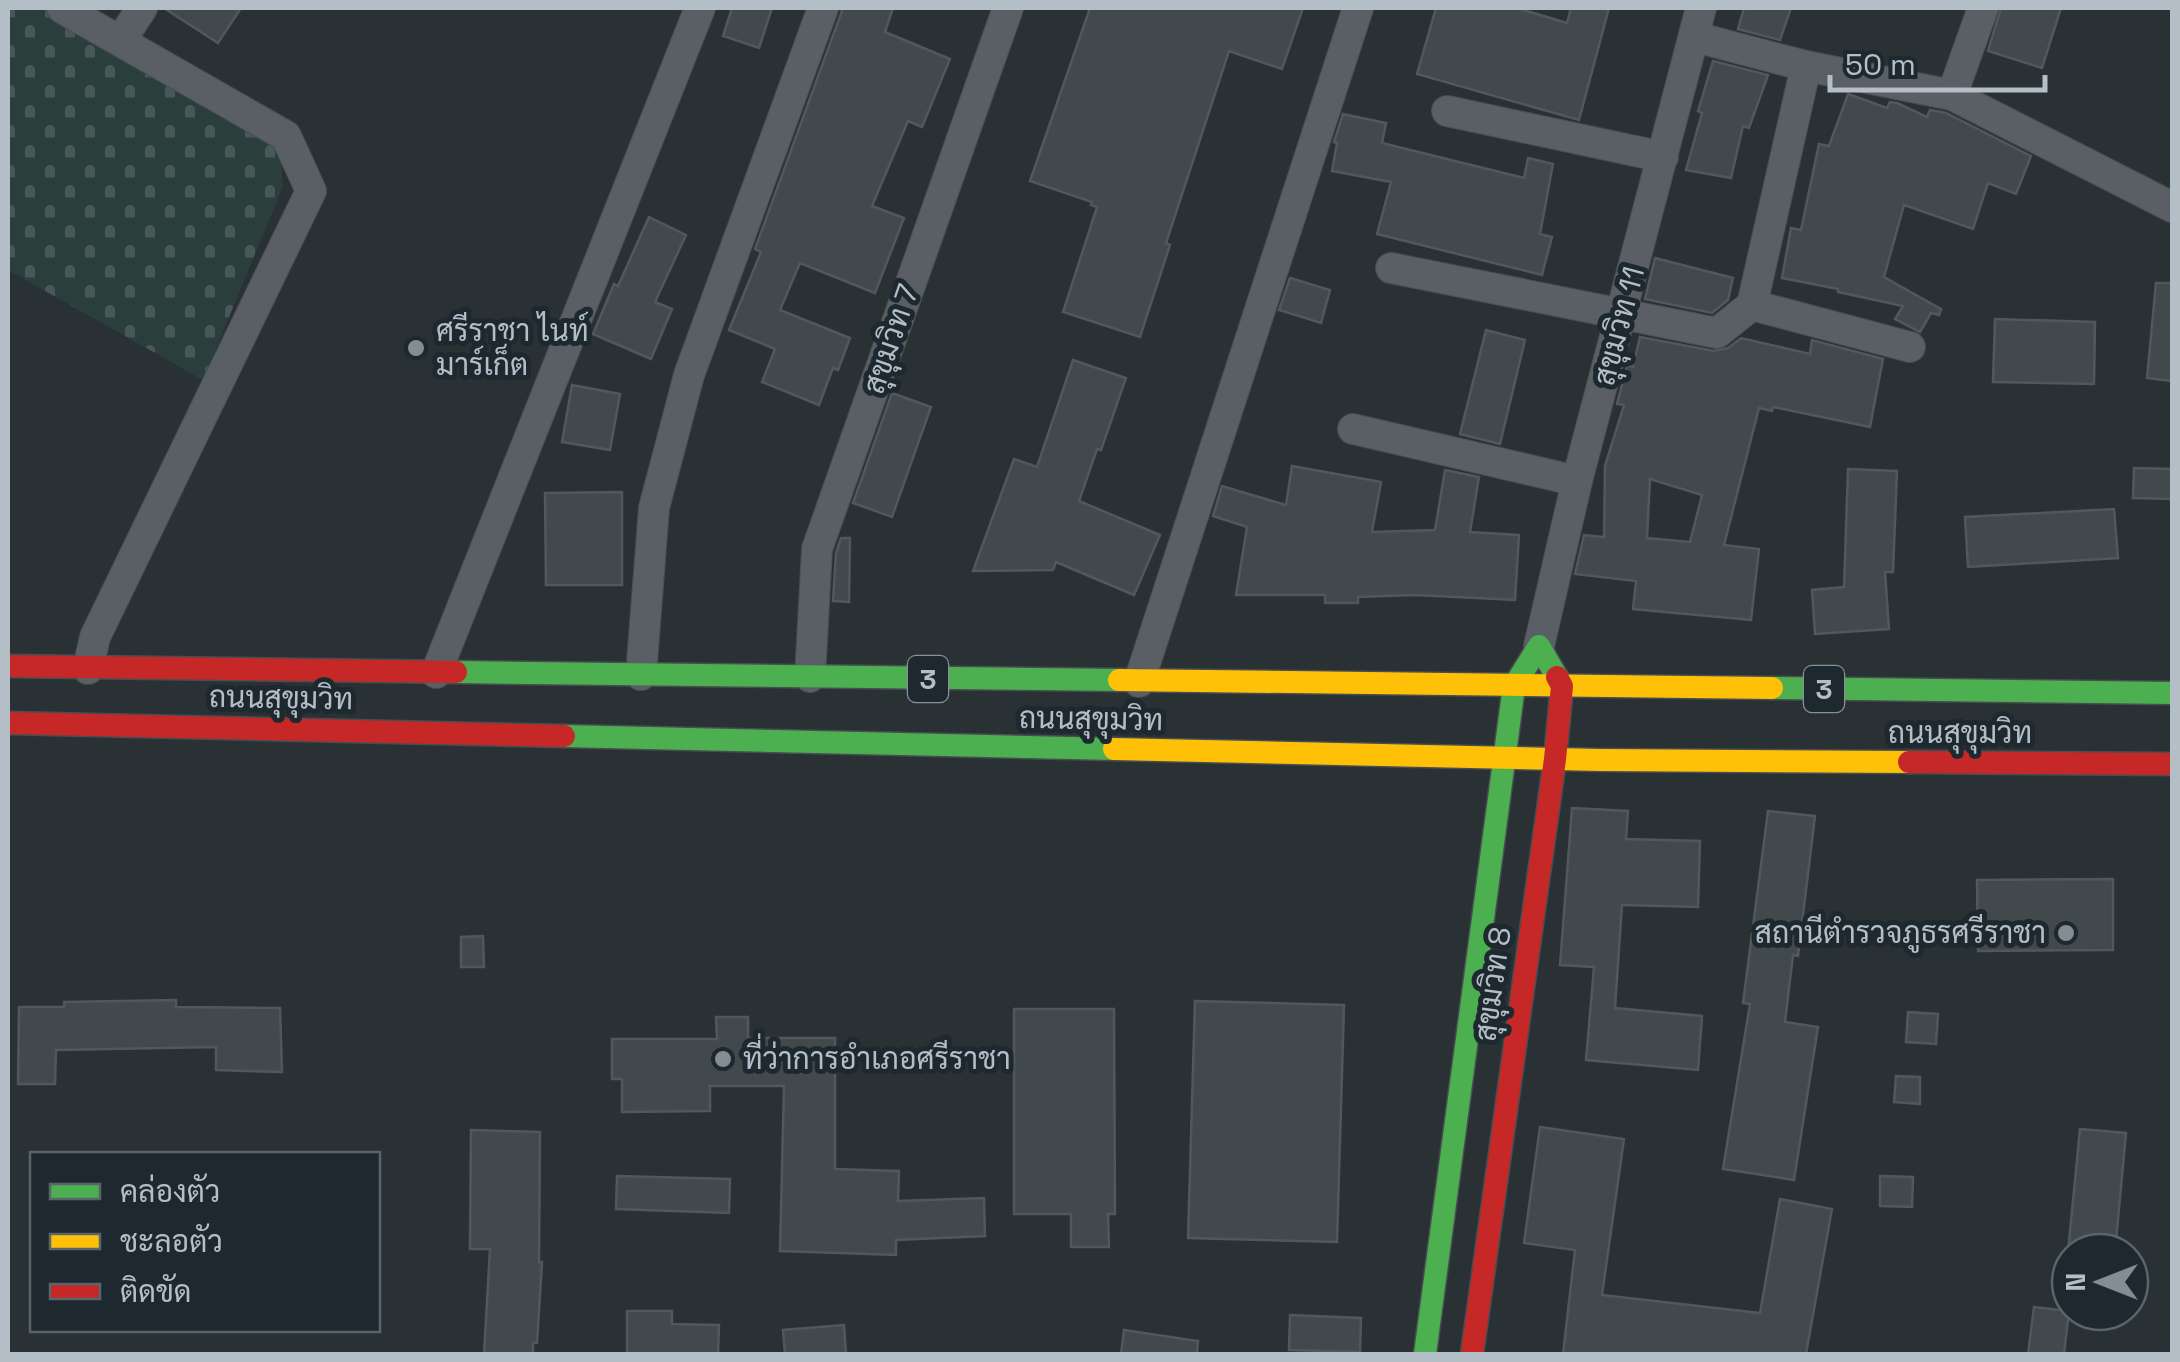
<svg xmlns="http://www.w3.org/2000/svg" width="2180" height="1362" viewBox="0 0 2180 1362" font-family="'Space Grotesk',Sarabun,sans-serif">
	<style>
		.cemetery { fill: url(#cemetery-stones) }
		.building { fill: #42494d; stroke: #51585d; stroke-width: 2.5; fill-rule: evenodd }
		.lines { fill: none; stroke-linecap: round; stroke-linejoin: round }
		.street-casing { stroke: #474d50; stroke-width: 32 }
		.fast-casing { stroke: #474d50; stroke-width: 25 }
		.slow-casing { stroke: #474d50; stroke-width: 25 }
		.jam-casing { stroke: #474d50; stroke-width: 25 }
		.street { stroke: #595f64; stroke-width: 30 }
		.fast { stroke: #4caf50; stroke-width: 22 }
		.slow { stroke: #ffc107; stroke-width: 22 }
		.jam { stroke: #c62828; stroke-width: 22 }
		.poi-dot { fill: #838d93; stroke: #1d282f; stroke-width: 4 }
		.labels { text-anchor: middle; stroke-width: 10; stroke-linejoin: round; paint-order: stroke }
		.shield { fill: #1d282f; stroke: #869199; stroke-width: 2.5 }
		.shield-label { font-size: 28px; font-weight: bold; fill: #b3bec6 }
		.street-label { font-size: 30px; fill: #b3bec6; stroke: #1d282f }
		.poi-label { font-size: 30px; fill: #b3bec6; stroke: #1d282f; text-anchor: start }
	</style>
	<defs>
		<pattern id="cemetery-stones" width="16" height="16" patternUnits="userSpaceOnUse" patternTransform="scale(2.5)"><rect width="16" height="16" fill="#2a3e3c"/><path d="M2 7V4a2 2 0 0 1 4 0v3zM10 15v-3a2 2 0 0 1 4 0v3z" fill="#465857"/></pattern>
	</defs>
	<rect width="100%" height="100%" fill="#293135"/>
	<!-- cemetery -->
	<path class="cemetery" d="M8,8H47L230,110L280,147L283,186L203,380L8,270Z"/>
	<!-- building -->
	<g class="building">
		<path d="M164,8H241L218,43Z"/>
		<path d="M732,8H772L759,48L723,36Z"/>
		<path d="M843,8H893L885,32L950,59L922,127L908,121L872,206L904,218L875,293L800,263L780,310L850,338L838,370L833,368L819,405L762,382L775,349L729,330L761,252L755,249Z"/>
		<path d="M1090,8H1303L1282,69L1229,51L1166,243L1170,245L1140,337L1063,312L1097,207L1091,205L1092,202L1030,181Z"/>
		<path d="M1436,8H1517L1567,23L1571,8H1609L1579,120L1417,74Z"/>
		<path d="M1744,8H1791L1780,40L1738,29Z"/>
		<path d="M2001,8H2061L2042,68L1988,51Z"/>
		<path d="M1713,61L1768,75L1749,128L1743,126L1731,178L1686,170L1702,113L1698,111Z"/>
		<path d="M1848,94L1887,108L1890,102L1897,103L1927,117L1930,110L1946,113L2031,156L2016,194L1988,183L1973,229L1904,205L1884,277L1941,309L1939,315L1931,313L1920,332L1895,319L1903,306L1838,292V289L1782,278L1791,228L1801,230L1819,144L1829,146Z"/>
		<path d="M1343,114L1386,123L1382,143L1524,178L1528,158L1553,164L1540,234L1552,237L1542,275L1377,234L1391,182L1332,171L1337,143L1334,142Z"/>
		<path d="M649,217L686,235L655,302L672,309L651,359L593,334L614,284L618,286Z"/>
		<path d="M1655,258L1733,278L1728,300L1712,313L1645,299Z"/>
		<path d="M1290,278L1330,290L1321,323L1279,310Z"/>
		<path d="M2156,283H2172V381L2147,378Z"/>
		<path d="M1995,319L2095,322L2094,384L1993,382Z"/>
		<path d="M1486,330L1525,340L1500,444L1460,434Z"/>
		<path d="M1640,337L1714,351L1728,348L1741,338L1810,354L1812,340L1883,359L1870,427L1773,407L1772,411L1759,408L1724,545L1759,549L1751,620L1633,609L1636,581L1575,574L1584,535L1604,537L1605,466L1624,405L1617,404L1627,366L1633,367ZM1650,479L1702,495L1690,542L1647,538Z"/>
		<path d="M1073,360L1126,378L1101,450L1097,449L1079,501L1160,535L1134,595L1056,562L1053,570L973,571L1014,459L1037,467Z"/>
		<path d="M572,385L620,394L610,450L562,442Z"/>
		<path d="M892,393L931,407L892,517L853,503Z"/>
		<path d="M1292,466L1381,482L1372,532L1435,530L1445,470L1479,477L1470,532L1519,535L1515,600L1415,595L1358,597V603H1325V595H1236L1247,527L1213,516L1222,486L1286,505Z"/>
		<path d="M2134,468L2172,469V499L2133,498Z"/>
		<path d="M1848,469L1897,471L1893,572H1885L1889,629L1815,634L1812,590L1844,587Z"/>
		<path d="M622,492V585H546L545,493Z"/>
		<path d="M2114,509L2118,558L1968,567L1965,517Z"/>
		<path d="M841,538H850L849,602L833,601L836,553Z"/>
		<path d="M1572,808L1628,811L1626,839L1700,841L1698,907L1622,905L1615,1008L1702,1016L1698,1070L1586,1060L1594,967L1560,965Z"/>
		<path d="M1768,811L1815,816L1798,956L1793,955L1785,1022L1818,1027L1794,1180L1723,1169L1750,1004L1743,1003Z"/>
		<path d="M2113,879V950L1978,951L1977,880Z"/>
		<path d="M483,936L484,967H461V937Z"/>
		<path d="M176,1000V1007L280,1008L282,1072L216,1070V1047L56,1050L55,1084H18L19,1007H64V1002Z"/>
		<path d="M1195,1001L1344,1005L1337,1242L1188,1238Z"/>
		<path d="M1014,1009H1114L1115,1214H1108L1109,1247H1071V1214H1014Z"/>
		<path d="M1908,1012L1938,1014L1936,1044L1906,1042Z"/>
		<path d="M716,1017H748V1038H835V1169L899,1171L898,1201L984,1198L985,1236L896,1240V1255L780,1251L784,1086H710V1111L622,1112V1079H612V1039H717Z"/>
		<path d="M1896,1076L1920,1077V1104L1894,1102Z"/>
		<path d="M1540,1127L1624,1139L1602,1295L1760,1313L1780,1199L1832,1209L1806,1354H1563L1575,1250L1524,1243Z"/>
		<path d="M2080,1129L2126,1133L2115,1252H2068Z"/>
		<path d="M471,1130L540,1132L539,1262H542L537,1343H533V1354H484L490,1249H470Z"/>
		<path d="M617,1176L730,1179L729,1213L616,1209Z"/>
		<path d="M1880,1176L1913,1177L1912,1207L1880,1206Z"/>
		<path d="M2034,1307L2069,1311L2064,1354H2028Z"/>
		<path d="M627,1311H672V1324L719,1325L718,1354H627Z"/>
		<path d="M1290,1315L1361,1318L1360,1352L1289,1350Z"/>
		<path d="M844,1325L846,1354H785L783,1330Z"/>
		<path d="M1124,1330L1198,1341L1197,1354H1121Z"/>
	</g>
	<g class="lines">
		<!-- street casing -->
		<g class="street-casing">
			<g id="street">
				<path d="M62,8L286,136L311,191L95,637L88,669"/>
				<path d="M1695,37L1806,66L1952,95L1983,8"/>
				<path d="M121,40L142,8"/>
				<path d="M1952,95L2172,207"/>
				<path d="M1447,111L1663,157"/>
				<path d="M1391,268L1717,333L1752,305L1806,66"/>
				<path d="M1752,305L1910,347"/>
				<path d="M1353,429L1577,481"/>
				<path d="M1539,646L1577,481L1701,8"/>
				<path d="M436,673L700,8"/>
				<path d="M641,675L654,508L689,375L823,8"/>
				<path d="M810,677L817,549L1008,8"/>
				<path d="M1139,682L1358,8"/>
			</g>
		</g>
		<!-- fast casing -->
		<g class="fast-casing">
			<g id="fast">
				<path d="M456,672L1119,680"/>
				<path d="M1772,688L2172,693"/>
				<path d="M564,736L1114,749"/>
				<path d="M1425,1354L1514,686L1539,646L1557,677"/>
			</g>
		</g>
		<!-- slow casing -->
		<g class="slow-casing">
			<g id="slow">
				<path d="M1119,680L1772,688"/>
				<path d="M1114,749L1600,760L1909,762"/>
			</g>
		</g>
		<!-- jam casing -->
		<g class="jam-casing">
			<g id="jam">
				<path d="M8,666L456,672"/>
				<path d="M8,723L564,736"/>
				<path d="M1909,762L2172,764"/>
				<path d="M1472,1354L1555,759L1562,686L1557,677"/>
			</g>
		</g>
		<!-- street -->
		<use href="#street" class="street"/>
		<!-- fast -->
		<use href="#fast" class="fast"/>
		<!-- slow -->
		<use href="#slow" class="slow"/>
		<!-- jam -->
		<use href="#jam" class="jam"/>
	</g>
	<!-- markers -->
	<g class="poi-dot">
		<circle cx="416" cy="348" r="10"/>
		<circle cx="2066" cy="933" r="10"/>
		<circle cx="723" cy="1059" r="10"/>
	</g>
	<g class="labels">
		<!-- shield labels -->
		<g class="shield">
			<rect x="908" y="656" width="40" height="46" rx="8"/>
			<rect x="1804" y="666" width="40" height="46" rx="8"/>
		</g>
		<g class="shield-label">
			<text x="928" y="689">3</text>
			<text x="1824" y="699">3</text>
		</g>
		<!-- street labels -->
		<g class="street-label">
			<text transform="translate(1619 326) rotate(-75)" y="10">สุขุมวิท 11</text>
			<text transform="translate(891 339) rotate(-71)" y="10">สุขุมวิท 7</text>
			<text transform="translate(281 698) rotate(1)" y="10">ถนนสุขุมวิท</text>
			<text transform="translate(1091 719) rotate(1)" y="10">ถนนสุขุมวิท</text>
			<text x="1960" y="743">ถนนสุขุมวิท</text>
			<text transform="translate(1493 984) rotate(-82)" y="10">สุขุมวิท 8</text>
		</g>
		<!-- poi labels -->
		<g class="poi-label">
			<text x="436" y="341">ศรีราชา ไนท์<tspan x="436" dy="34">มาร์เก็ต</tspan></text>
			<text x="2046" y="943" text-anchor="end">สถานีตำรวจภูธรศรีราชา</text>
			<text x="743" y="1069">ที่ว่าการอำเภอศรีราชา</text>
		</g>
	</g>
	<!-- border -->
	<rect width="2180" height="1362" fill="none" stroke="#b3bec6" stroke-width="20"/>
	<!-- legend -->
	<rect x="30" y="1152" width="350" height="180" fill="#1d282f" stroke="#59646b" stroke-width="2.5"/>
	<rect x="50" y="1184" width="50" height="15" fill="#4caf50" stroke="#59646b" stroke-width="2.5"/>
	<text x="120" y="1202" font-size="30" fill="#b3bec6">คล่องตัว</text>
	<rect x="50" y="1234" width="50" height="15" fill="#ffc107" stroke="#59646b" stroke-width="2.5"/>
	<text x="120" y="1252" font-size="30" fill="#b3bec6">ชะลอตัว</text>
	<rect x="50" y="1284" width="50" height="15" fill="#c62828" stroke="#59646b" stroke-width="2.5"/>
	<text x="120" y="1302" font-size="30" fill="#b3bec6">ติดขัด</text>
	<!-- north arrow -->
	<g transform="translate(2100 1282) rotate(270)"><circle r="48" fill="#1d282f" stroke="#59646b" stroke-width="2.5"/>
	<path d="M0-8L18 38L0 25L-18 38Z" fill="#838d93"/>
	<text y="-15" font-size="28" font-weight="bold" text-anchor="middle" fill="#b3bec6">N</text>
	</g>
	<!-- scale -->
	<path d="M1830 75v15h215v-15" fill="none" stroke="#b3bec6" stroke-width="5"/>
	<text x="1845" y="75" font-size="30" fill="#b3bec6" stroke="#1d282f" stroke-width="8" paint-order="stroke">50 m</text>
</svg>
